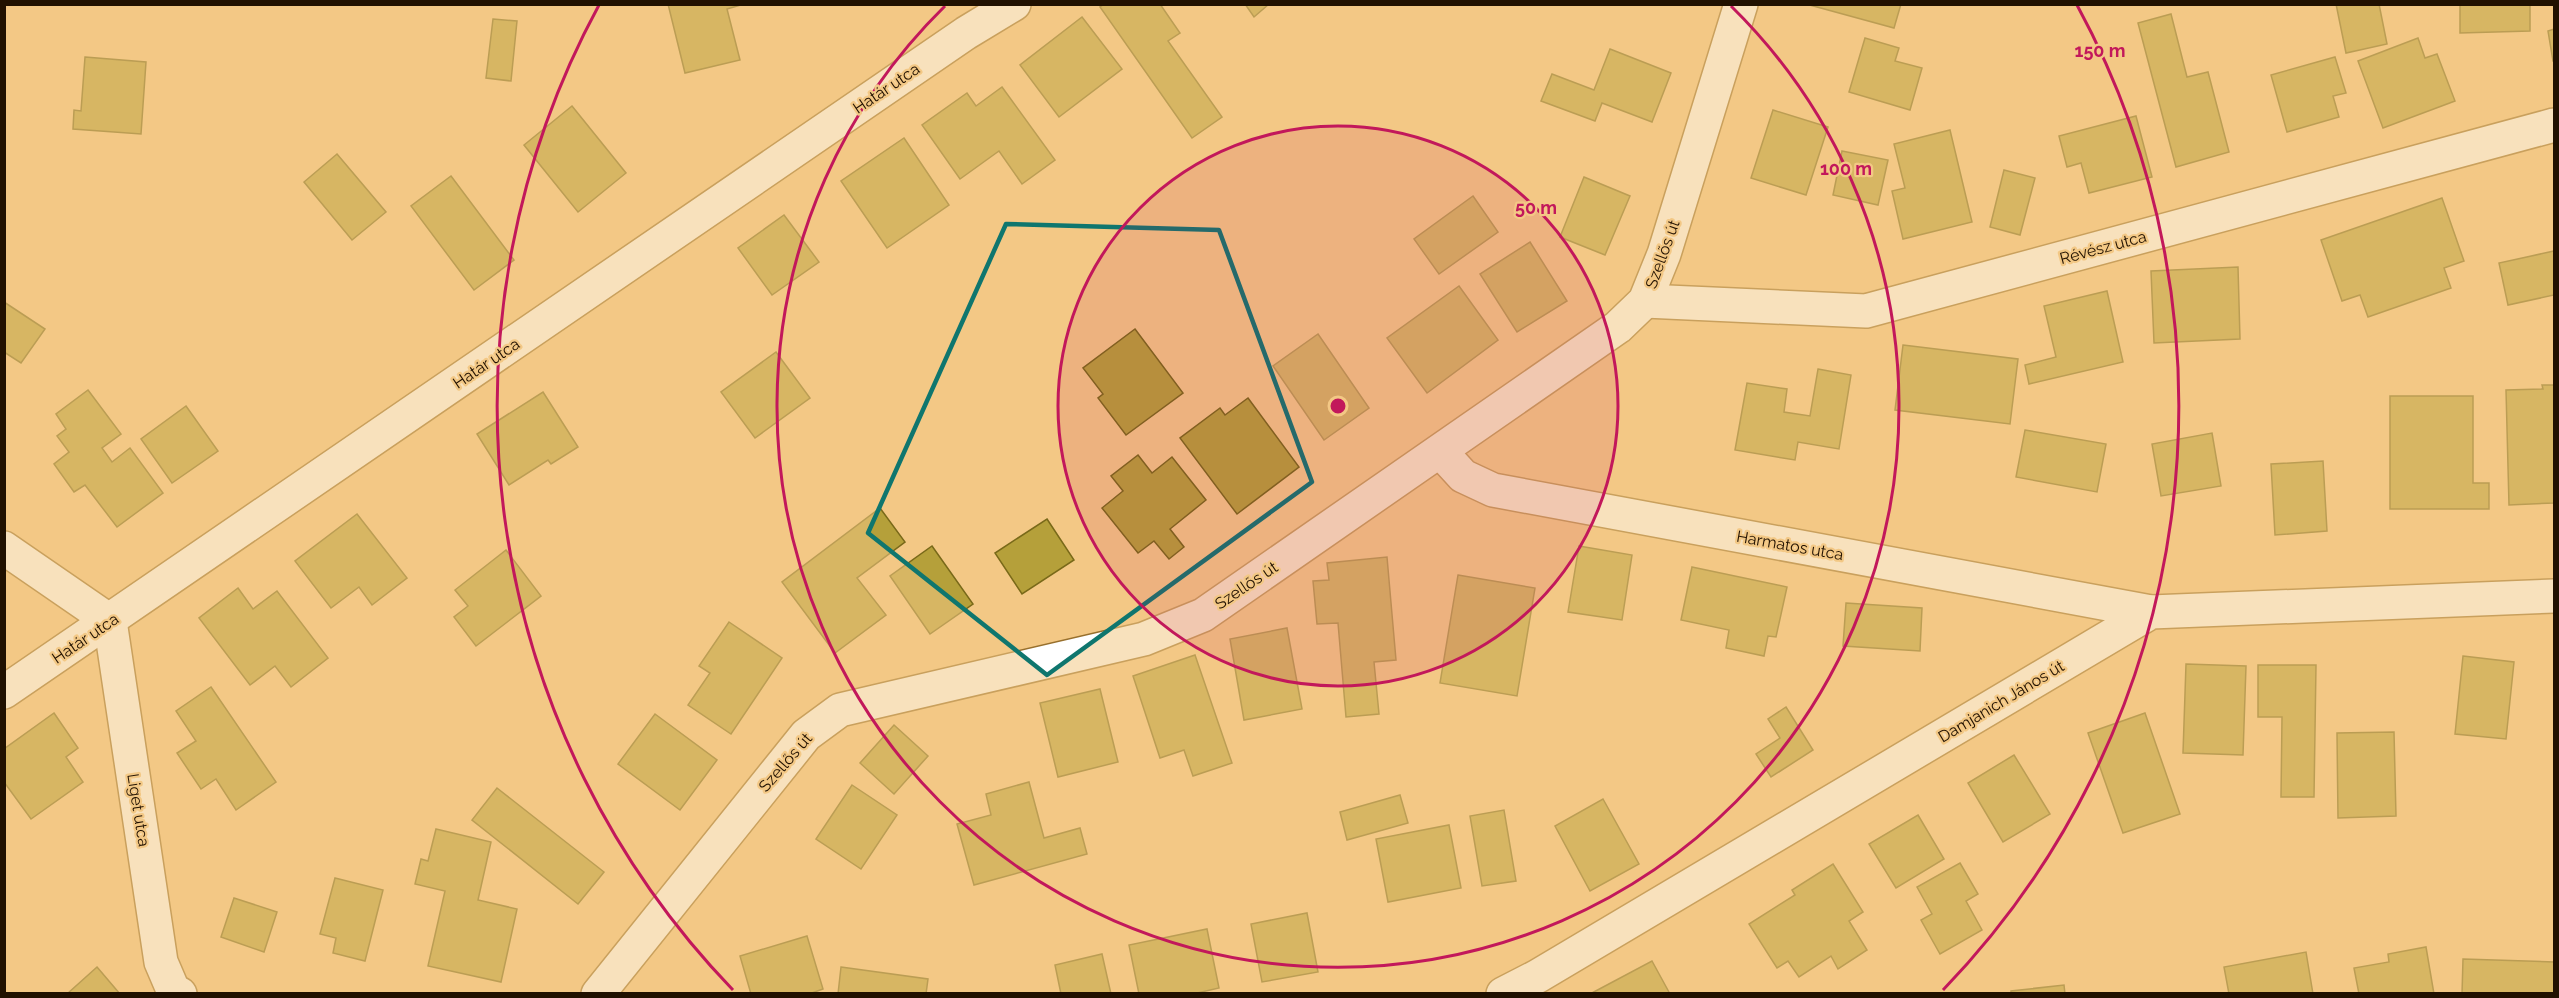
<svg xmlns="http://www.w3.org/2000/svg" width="2559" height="998" viewBox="0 0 2559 998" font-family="Raleway,sans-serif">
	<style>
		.building { fill: #b5a03a; stroke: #796919; stroke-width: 1.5 }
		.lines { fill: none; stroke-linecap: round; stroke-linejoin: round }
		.minor-casing { stroke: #98702d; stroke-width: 36 }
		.minor { stroke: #fff; stroke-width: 33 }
		.marked { fill: none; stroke: #0f766e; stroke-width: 4.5; stroke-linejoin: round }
		.ring { fill: none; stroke: #c2185b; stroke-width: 3 }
		.labels { text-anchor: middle; stroke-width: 4.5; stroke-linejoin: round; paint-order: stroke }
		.street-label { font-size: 16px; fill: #211100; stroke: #f3c885 }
		.centre { fill: #c2185b; stroke: #f3c885; stroke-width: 3 }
		.ring-label { font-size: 18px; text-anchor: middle; font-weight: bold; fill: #c2185b; stroke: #f3c885; stroke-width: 4.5; stroke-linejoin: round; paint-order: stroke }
	</style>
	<rect width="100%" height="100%" fill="#f3c885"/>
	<!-- building -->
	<g class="building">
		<path d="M668,4H744L727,9L740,60L685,73Z"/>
		<path d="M1104,4H1160L1180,33L1168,41L1222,117L1192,138L1100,7Z"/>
		<path d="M1245,4H1269L1254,17Z"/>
		<path d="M1806,4H1901L1894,28Z"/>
		<path d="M2336,4H2379L2387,44L2346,53Z"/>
		<path d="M2460,4H2530V31L2460,33Z"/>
		<path d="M2171,14L2187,77L2208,72L2229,152L2176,167L2138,23Z"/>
		<path d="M1082,17L1122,69L1059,117L1020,65Z"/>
		<path d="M493,19L517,21L511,81L486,78Z"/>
		<path d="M2554,29V61H2553L2548,31Z"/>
		<path d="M1865,38L1899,48L1895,61L1922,68L1910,110L1849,92Z"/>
		<path d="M2418,38L2425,58L2437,54L2455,101L2383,128L2358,61Z"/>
		<path d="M1610,49L1671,73L1652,122L1602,103L1595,121L1541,101L1552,74L1594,90Z"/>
		<path d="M85,57L146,62L141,134L73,129L74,110L81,111Z"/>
		<path d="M2335,57L2346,93L2333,96L2339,117L2287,132L2271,75Z"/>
		<path d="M1002,87L1055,160L1022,184L999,151L960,179L922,125L967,93L976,106Z"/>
		<path d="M572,106L626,173L578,212L524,145Z"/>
		<path d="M1773,110L1828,127L1806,195L1751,178Z"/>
		<path d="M2136,116L2152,177L2089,193L2081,163L2067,167L2059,136Z"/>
		<path d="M1950,130L1972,222L1903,239L1892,191L1905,188L1894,144Z"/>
		<path d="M904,138L949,205L887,248L841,181Z"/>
		<path d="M1842,151L1888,160L1878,205L1833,195Z"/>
		<path d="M337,154L386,212L352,240L304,182Z"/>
		<path d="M2004,170L2035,178L2020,235L1990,227Z"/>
		<path d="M451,176L514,260L474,290L411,206Z"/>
		<path d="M1584,177L1630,196L1605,255L1560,237Z"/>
		<path d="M1473,196L1498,232L1439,274L1414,239Z"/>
		<path d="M2442,198L2464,261L2444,268L2451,288L2368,317L2360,295L2342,301L2321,240Z"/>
		<path d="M784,215L819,262L772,295L738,248Z"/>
		<path d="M1530,242L1567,301L1517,332L1480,274Z"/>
		<path d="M2554,251V295L2508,305L2499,263Z"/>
		<path d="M2238,267L2240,339L2154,343L2151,271Z"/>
		<path d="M1459,286L1498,340L1427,393L1387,338Z"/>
		<path d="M2107,291L2123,362L2029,384L2025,365L2056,357L2044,306Z"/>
		<path d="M4,302L45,329L21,363L4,352Z"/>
		<path d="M1135,329L1183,393L1126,435L1098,398L1103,394L1083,368Z"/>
		<path d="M1318,334L1369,408L1324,440L1273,366Z"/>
		<path d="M1903,345L2018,359L2010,424L1895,410Z"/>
		<path d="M776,352L810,398L755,438L721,392Z"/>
		<path d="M1818,369L1851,375L1839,449L1798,442L1795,460L1735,450L1747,383L1787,389L1784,412L1810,416Z"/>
		<path d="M2542,385H2554V503L2509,505L2506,390L2543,389Z"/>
		<path d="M88,390L121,434L102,448L112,462L130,448L163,493L117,527L85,485L74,492L54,464L69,452L57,436L66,429L56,414Z"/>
		<path d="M543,392L578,447L551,464L548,460L509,485L477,434Z"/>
		<path d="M2390,396H2473V483H2489V509H2390Z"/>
		<path d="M1248,398L1299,467L1237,514L1180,438L1220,408L1225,415Z"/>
		<path d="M186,406L218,451L172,483L141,439Z"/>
		<path d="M2025,430L2106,444L2097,492L2016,477Z"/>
		<path d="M2212,433L2221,486L2161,496L2152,444Z"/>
		<path d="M1138,455L1152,473L1172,457L1206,500L1170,529L1184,547L1169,559L1154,541L1138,553L1102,508L1123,491L1111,476Z"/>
		<path d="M2323,461L2327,531L2275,535L2271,464Z"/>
		<path d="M880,508L905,542L857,578L886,615L835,653L782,582Z"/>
		<path d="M357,514L407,578L372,605L359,587L331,608L295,561Z"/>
		<path d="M1047,519L1074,560L1022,594L995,553Z"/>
		<path d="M932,546L973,604L930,634L890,576Z"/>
		<path d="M1579,546L1632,555L1622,620L1568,612Z"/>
		<path d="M506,550L541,596L476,646L454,617L468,606L455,590Z"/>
		<path d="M1387,557L1396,660L1374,662L1379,714L1346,717L1338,623L1317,624L1313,581L1329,580L1327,563Z"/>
		<path d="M1692,567L1787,587L1776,637L1768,636L1764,656L1726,648L1729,630L1681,620Z"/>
		<path d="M1458,575L1535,588L1517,696L1440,683Z"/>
		<path d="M238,588L253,609L277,591L328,658L291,687L275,666L250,685L199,618Z"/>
		<path d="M1846,603L1922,608L1920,651L1843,646Z"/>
		<path d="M729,622L782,658L731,734L688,705L710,673L699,666Z"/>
		<path d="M1287,628L1302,709L1244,720L1230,639Z"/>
		<path d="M1195,655L1232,763L1193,776L1184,750L1160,758L1133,676Z"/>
		<path d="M2463,656L2514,662L2506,739L2455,734Z"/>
		<path d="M2186,664L2246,666L2243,755L2183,753Z"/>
		<path d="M2258,665H2316L2314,797H2281L2282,717H2258Z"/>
		<path d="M211,687L276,782L236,810L216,779L201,789L177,753L196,741L176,711Z"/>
		<path d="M1100,689L1118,762L1058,777L1040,703Z"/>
		<path d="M1786,707L1813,750L1771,777L1756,754L1780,738L1768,719Z"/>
		<path d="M54,713L78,748L66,757L83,782L31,819L4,782V749Z"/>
		<path d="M2145,713L2180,814L2123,833L2088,733Z"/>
		<path d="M655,714L717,760L680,810L618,764Z"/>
		<path d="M894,725L928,756L894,794L860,763Z"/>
		<path d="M2394,732L2396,816L2338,818L2337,733Z"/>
		<path d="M2014,755L2050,814L2003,842L1968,783Z"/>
		<path d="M1029,782L1044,838L1080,828L1087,854L974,885L957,824L991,815L986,794Z"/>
		<path d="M852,785L897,815L861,869L816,839Z"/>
		<path d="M497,788L604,872L578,904L472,820Z"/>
		<path d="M1400,795L1408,823L1347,840L1340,812Z"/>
		<path d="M1603,799L1639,864L1590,891L1555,826Z"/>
		<path d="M1504,810L1516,881L1482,886L1470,816Z"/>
		<path d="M1918,815L1944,859L1896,888L1869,844Z"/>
		<path d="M1449,825L1461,888L1388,902L1376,839Z"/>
		<path d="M436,829L491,842L478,900L517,909L501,982L428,966L445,891L415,884L421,859L428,861Z"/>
		<path d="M1960,863L1978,894L1966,901L1982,930L1940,954L1921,920L1932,914L1917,887Z"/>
		<path d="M1833,864L1863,912L1849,921L1867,950L1838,969L1831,956L1799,977L1788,961L1777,968L1749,924L1795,895L1792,890Z"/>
		<path d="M335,878L383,890L365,961L333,953L336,938L320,934Z"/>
		<path d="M234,898L277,912L264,952L221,937Z"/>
		<path d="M1307,913L1318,972L1262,982L1251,924Z"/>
		<path d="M1207,929L1219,988L1193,994H1139L1129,945Z"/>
		<path d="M807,936L823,989L809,994H751L740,956Z"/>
		<path d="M2426,947L2434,994H2359L2354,968L2389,962L2388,954Z"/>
		<path d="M2306,952L2313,994H2229L2224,967Z"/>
		<path d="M1102,954L1111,994H1061L1055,965Z"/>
		<path d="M2463,959L2554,962V994H2462Z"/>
		<path d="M1652,961L1670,994H1590Z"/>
		<path d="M97,967L120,994H67Z"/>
		<path d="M841,967L928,979L926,994H838Z"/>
		<path d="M2064,985L2065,994H2011V991Z"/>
	</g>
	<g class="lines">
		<!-- minor casing -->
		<g class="minor-casing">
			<g id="minor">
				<path d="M1645,301L1866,311L2554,125"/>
				<path d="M1441,452L1463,476L1493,490L2151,612"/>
				<path d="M4,548L110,621L161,962L173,990L180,994"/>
				<path d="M4,692L966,33L1014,4"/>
				<path d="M598,994L806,735L840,710L1144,639L1203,615L1618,327L1645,301L1664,254L1741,4"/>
				<path d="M1503,994L1538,976L2151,612L2554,596"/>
			</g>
		</g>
		<!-- minor -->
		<use href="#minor" class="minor"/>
	</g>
	<!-- marked area -->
	<path d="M0 0H2559V998H0ZM1006,224L1219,230L1312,482L1047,675L868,533Z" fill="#f3c885" fill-opacity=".55" fill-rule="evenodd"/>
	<path class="marked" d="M1006,224L1219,230L1312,482L1047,675L868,533Z"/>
	<!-- distance rings -->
	<circle cx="1338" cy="406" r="280" fill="#c2185b" fill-opacity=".12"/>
	<g class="ring">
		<circle cx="1338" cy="406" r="280"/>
		<path d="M1731 6A561 561 0 1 1 945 6"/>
		<path d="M733 990A841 841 0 0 1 599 5M2077 5A841 841 0 0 1 1943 990"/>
	</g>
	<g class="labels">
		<!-- street labels -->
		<g class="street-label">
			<text transform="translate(886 88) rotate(-34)" y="6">Határ utca</text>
			<text transform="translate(2103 247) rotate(-15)" y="6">Révész utca</text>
			<text transform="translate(1662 254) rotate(-70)" y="6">Szellős út</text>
			<text transform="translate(486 363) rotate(-34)" y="6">Határ utca</text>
			<text transform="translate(1790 545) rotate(10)" y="6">Harmatos utca</text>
			<text transform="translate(1246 585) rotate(-34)" y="6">Szellős út</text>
			<text transform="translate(85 638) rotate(-34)" y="6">Határ utca</text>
			<text transform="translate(2001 701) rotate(-31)" y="6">Damjanich János út</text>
			<text transform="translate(785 762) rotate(-49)" y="6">Szellős út</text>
			<text transform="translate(139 810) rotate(81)" y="6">Liget utca</text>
		</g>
	</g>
	<circle cx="1338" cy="406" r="9" class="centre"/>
	<g class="ring-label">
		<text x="2100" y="57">150 m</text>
		<text x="1846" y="175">100 m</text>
		<text x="1536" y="214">50 m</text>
	</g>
	<!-- border -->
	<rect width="2559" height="998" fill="none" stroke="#211100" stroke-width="12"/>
</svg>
